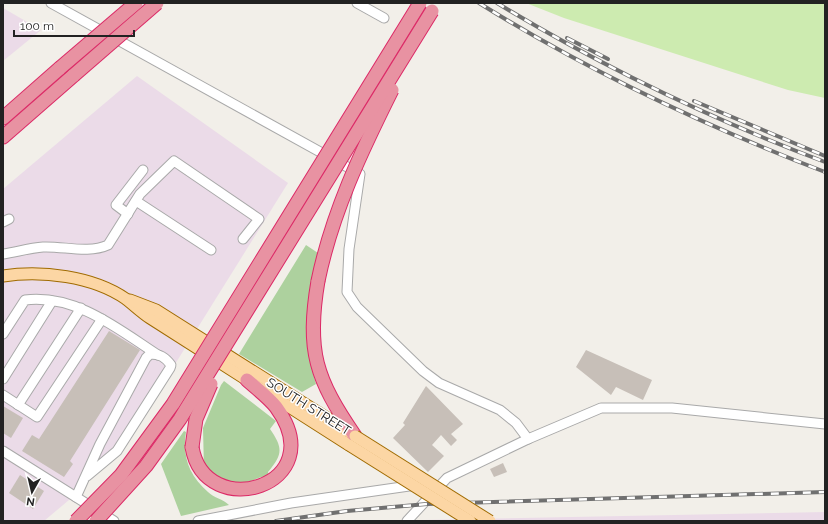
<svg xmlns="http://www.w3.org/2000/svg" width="828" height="524" viewBox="0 0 828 524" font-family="Raleway,sans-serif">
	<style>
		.industrial { fill: #ebdbe8 }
		.grass { fill: #cdebb0 }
		.forest { fill: #add19e }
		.building { fill: #c7bfb8 }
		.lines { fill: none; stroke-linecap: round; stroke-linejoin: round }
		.minor-casing { stroke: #a9a9a9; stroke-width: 11 }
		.major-casing { stroke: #a06b00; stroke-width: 13 }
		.highway-casing { stroke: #dc2a67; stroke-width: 15 }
		.minor { stroke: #fff; stroke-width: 9 }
		.major { stroke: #fcd6a4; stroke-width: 11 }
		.highway { stroke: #e892a2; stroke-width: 13 }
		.rail-casing { stroke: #707070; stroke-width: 4 }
		.rail { stroke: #fff; stroke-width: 2.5; stroke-dasharray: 8; stroke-linecap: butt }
		.major-bridge-casing { stroke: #a06b00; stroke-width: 13; stroke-linecap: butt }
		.highway-bridge-casing { stroke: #dc2a67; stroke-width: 15; stroke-linecap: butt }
		.major-bridge { stroke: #fcd6a4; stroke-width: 11 }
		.highway-bridge { stroke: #e892a2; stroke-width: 13 }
		.labels { text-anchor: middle; stroke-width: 3; stroke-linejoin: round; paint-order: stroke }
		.street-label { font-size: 13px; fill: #222; stroke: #fff }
	</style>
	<rect width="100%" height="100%" fill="#f2efe9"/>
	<!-- industrial -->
	<g class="industrial">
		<path d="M3,8L41,30L3,61Z"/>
		<path d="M137,76L288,183L167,377L112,454L69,500L44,521H3V189Z"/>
		<path d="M825,512V521H423L424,520Z"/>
	</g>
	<!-- grass -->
	<path class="grass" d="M526,3H825V98L788,90L564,18Z"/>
	<!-- forest -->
	<g class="forest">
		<path d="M306,245L318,253C309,299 304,338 316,384L302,392L239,354Z"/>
		<path d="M224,381L276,421L270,429C283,448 283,454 268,472L269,477L266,479L261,477L238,486L210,477L204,470L203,428L221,385Z"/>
		<path d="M184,431L186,432C182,456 189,476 208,492C214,498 223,499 229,505L181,516L161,464Z"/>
	</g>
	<!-- building -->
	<g class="building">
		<path d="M109,331L140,350L70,461L73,464L64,477L22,451L32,435L39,439Z"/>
		<path d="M586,350L652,380L643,400L616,387L611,395L576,367Z"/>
		<path d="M426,386L463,424L451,434L457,440L451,446L441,435L432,445L444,456L428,472L393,438L405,425L403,423Z"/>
		<path d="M3,406L23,418L11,438L3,433Z"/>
		<path d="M503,463L507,472L494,477L490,469Z"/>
		<path d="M20,475L44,491L33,509L9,493Z"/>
	</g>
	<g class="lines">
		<!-- minor casing -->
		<g class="minor-casing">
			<g id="minor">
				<path d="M51,3L360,174L349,249L347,292L357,307L423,371L439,383L500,410L516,423L528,439"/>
				<path d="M357,3L384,18"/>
				<path d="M136,201L211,250"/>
				<path d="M128,214L116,205L143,170"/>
				<path d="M3,222L9,219"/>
				<path d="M3,254C16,252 30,248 43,247C64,246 88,254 108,245L140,194L174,161L259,219L243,239"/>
				<path d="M3,334L25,300C76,294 118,329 158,355"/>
				<path d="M3,379L52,301"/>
				<path d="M3,395L37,417L102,319"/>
				<path d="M18,405L81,308"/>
				<path d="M3,451L114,521"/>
				<path d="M76,497L100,444L146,358L150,354C160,354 165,357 171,365L170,368L117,451L87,476"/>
				<path d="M198,521L291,503L416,485"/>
				<path d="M407,521L447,478L528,439L601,408H672L825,424"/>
			</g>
		</g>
		<!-- major casing -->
		<g class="major-casing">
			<g id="major">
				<path d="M3,276C41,270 93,276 126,299C134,305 141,312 150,318L349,445"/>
				<path d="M130,300L156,310L354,435"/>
			</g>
		</g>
		<!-- highway casing -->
		<g class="highway-casing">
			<g id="highway">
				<path d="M3,118L60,68"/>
				<path d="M3,137L74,75"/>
				<path d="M318,281C306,351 316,379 355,436"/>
				<path d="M192,447C205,524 334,486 276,407C268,397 257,389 247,380"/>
			</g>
		</g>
		<!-- minor -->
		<use href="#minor" class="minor"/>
		<!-- major -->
		<use href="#major" class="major"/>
		<!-- highway -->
		<use href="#highway" class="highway"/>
		<!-- rail casing -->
		<g class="rail-casing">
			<g id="rail">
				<path d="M479,3C588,71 705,126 825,172"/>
				<path d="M497,3C601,66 711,119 825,162"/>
				<path d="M567,38L608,59"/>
				<path d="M694,101L825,156"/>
				<path d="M276,521L347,511L427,504L825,492"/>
			</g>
		</g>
		<!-- rail -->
		<use href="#rail" class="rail"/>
		<!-- major-bridge casing -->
		<g class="major-bridge-casing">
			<g id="major-bridge">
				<path d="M355,436L490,521"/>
				<path d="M349,445L470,521"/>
			</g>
		</g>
		<!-- highway-bridge casing -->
		<g class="highway-bridge-casing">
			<g id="highway-bridge">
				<path d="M60,68L136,3"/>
				<path d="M74,75L157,3"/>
				<path d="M318,281C332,213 361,152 392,90"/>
				<path d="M192,447L196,419L211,384"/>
				<path d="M76,521L121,475L173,404L420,3"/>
				<path d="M96,521L146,466L180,419L432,11"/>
			</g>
		</g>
		<!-- major-bridge -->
		<use href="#major-bridge" class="major-bridge"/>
		<!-- highway-bridge -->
		<use href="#highway-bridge" class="highway-bridge"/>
	</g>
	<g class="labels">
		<!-- street labels -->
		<g class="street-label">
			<text transform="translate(309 406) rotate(32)" y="5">SOUTH STREET</text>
		</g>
	</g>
	<!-- border -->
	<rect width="828" height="524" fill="none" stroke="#222222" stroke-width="8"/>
	<!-- north arrow -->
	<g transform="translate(32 492) rotate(188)" stroke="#ffffff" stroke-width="3" paint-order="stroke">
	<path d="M0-3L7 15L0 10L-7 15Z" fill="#222222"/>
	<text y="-6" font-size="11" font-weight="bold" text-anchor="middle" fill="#222222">N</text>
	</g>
	<!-- scale -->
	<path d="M14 30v6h120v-6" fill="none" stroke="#222222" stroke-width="2"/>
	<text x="20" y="30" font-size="12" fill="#222222" stroke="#ffffff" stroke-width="3" paint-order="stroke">100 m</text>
</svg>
